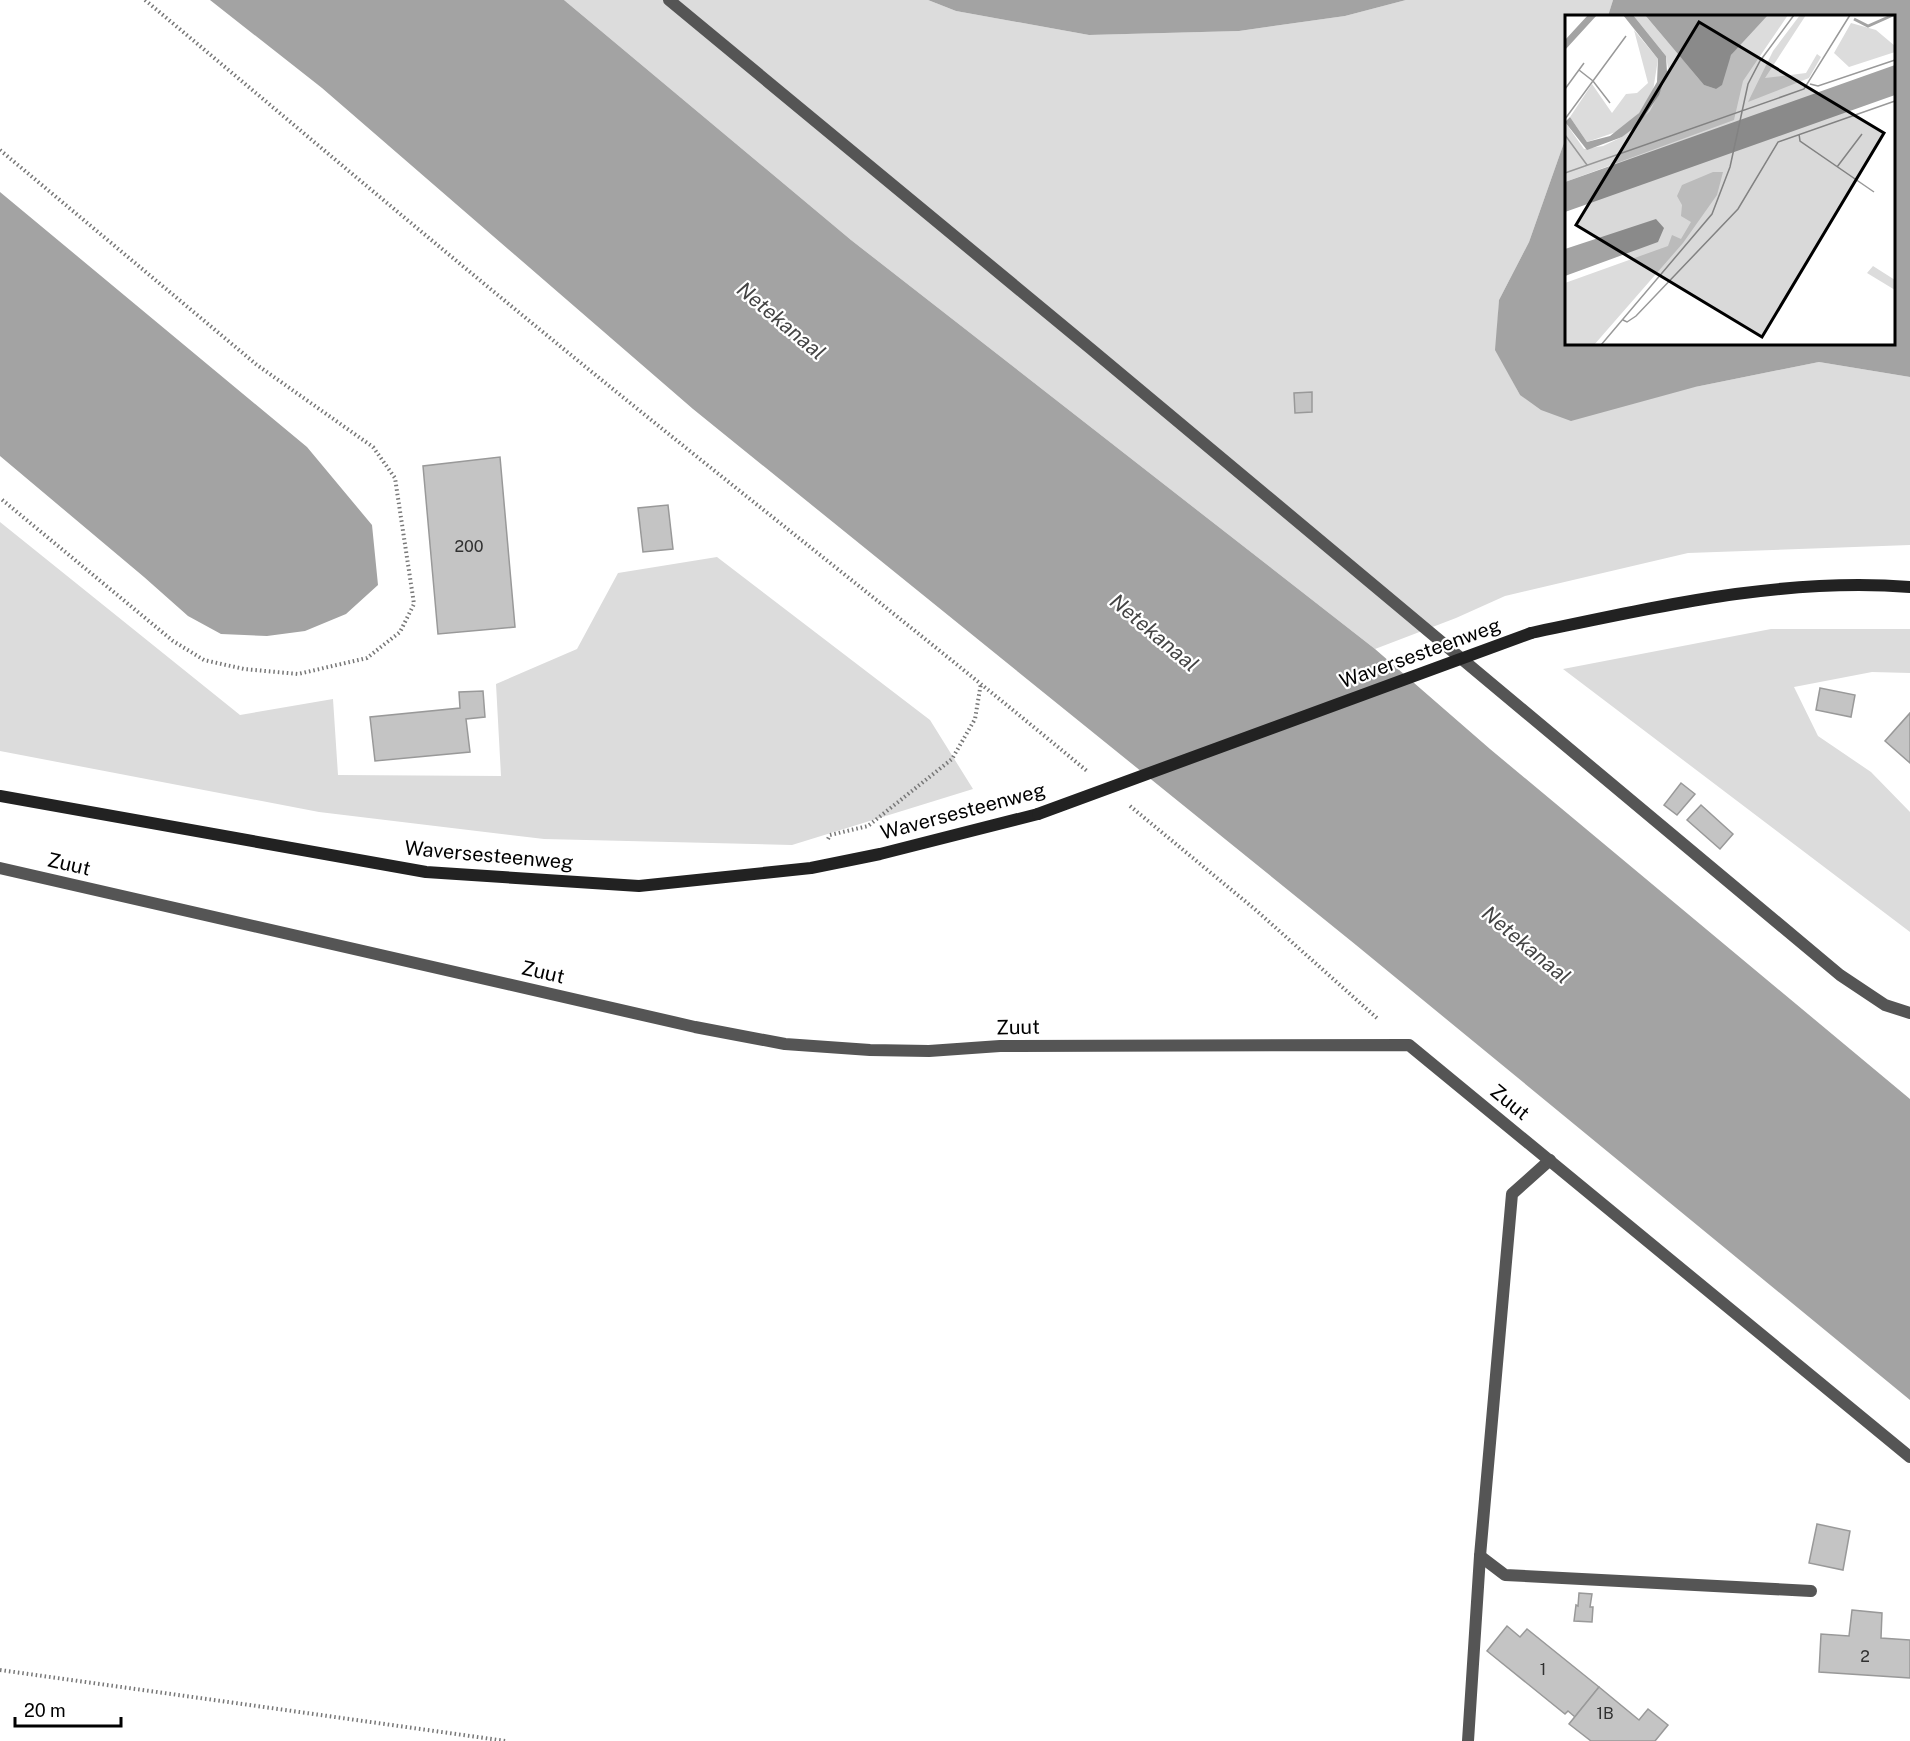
<svg xmlns="http://www.w3.org/2000/svg" width="1910" height="1741" viewBox="0 0 1910 1741" font-family="'Public Sans',sans-serif">
	<style>
		.green { fill: #dcdcdc }
		.water { fill: #a3a3a3 }
		.building { fill: #c4c4c4; stroke: #999; stroke-width: 1.5 }
		.lines { fill: none; stroke-linecap: round; stroke-linejoin: round }
		.path { stroke: #777; stroke-width: 4; stroke-dasharray: 1.5 3; stroke-linecap: butt }
		.lane { stroke: #555; stroke-width: 12 }
		.street { stroke: #555; stroke-width: 12 }
		.secondary { stroke: #222; stroke-width: 12 }
		.secondary-bridge { stroke: #222; stroke-width: 12 }
		.labels { text-anchor: middle; stroke-width: 4.5; stroke-linejoin: round; paint-order: stroke }
		.number-label { font-size: 16px; fill: #313131 }
		.street-label { font-size: 20px; fill: #000; stroke: #fff }
		.water-label { font-size: 21px; font-style: italic; fill: #444; stroke: #fff }
		.inset-river { fill: none; stroke: #a3a3a3; stroke-width: 3 }
		.inset-road { fill: none; stroke: #999; stroke-width: 1.5 }
		.view { fill: #000; fill-opacity: 0.15; stroke: #000; stroke-width: 3 }
		.inset-edge { fill: none; stroke: #000; stroke-width: 3 }
	</style>
	<rect width="100%" height="100%" fill="#fff"/>
	<!-- green -->
	<g class="green">
		<path d="M564,0H928L956,11L1089,35L1239,31L1345,16L1406,0H1613L1608,16H1566V137L1529,242L1499,300L1496,350L1520,395L1695,387L1819,362L1910,377V545L1688,553L1505,596L1456,618L1375,649L851,240Z"/>
		<path d="M0,522L240,715L333,699L338,775L501,776L496,684L577,649L618,573L717,557L930,720L973,789L792,845L544,839L319,812L0,751Z"/>
		<path d="M1771,629H1910V673L1872,672L1794,687L1818,736L1871,772L1910,812V932L1563,669Z"/>
	</g>
	<!-- water -->
	<g class="water">
		<path d="M210,0H564L851,240L1375,649L1490,749L1910,1099V1400L1356,945L693,409L322,88Z"/>
		<path d="M928,0H1406L1345,16L1239,31L1089,35L956,11Z"/>
		<path d="M1613,0H1910V377L1819,362L1695,387L1571,421L1541,410L1520,395L1495,350L1499,300L1529,242L1566,137V344H1894V16H1608Z"/>
		<path d="M0,192L307,447L372,525L378,585L346,614L305,631L267,636L221,634L188,616L144,577L0,456Z"/>
	</g>
	<!-- building -->
	<g class="building">
		<path d="M1312,392V412L1295,413L1294,393Z"/>
		<path d="M500,457L515,627L438,634L423,466Z"/>
		<path d="M668,505L673,549L643,552L638,508Z"/>
		<path d="M1820,688L1855,695L1851,717L1816,710Z"/>
		<path d="M483,691L485,717L466,719L470,752L375,761L370,717L460,708L459,692Z"/>
		<path d="M1910,713V763L1885,741Z"/>
		<path d="M1681,783L1695,794L1677,815L1664,805Z"/>
		<path d="M1701,805L1733,834L1720,849L1687,820Z"/>
		<path d="M1817,1524L1850,1531L1843,1570L1809,1563Z"/>
		<path d="M1579,1593L1592,1594L1590,1607H1593L1592,1622L1574,1621L1576,1605L1578,1606Z"/>
		<path d="M1852,1610L1882,1613L1881,1638L1910,1640V1678L1819,1672L1821,1634L1849,1636Z"/>
		<path d="M1507,1626L1520,1637L1527,1629L1599,1687L1575,1717L1568,1711L1565,1714L1487,1651Z"/>
		<path d="M1599,1687L1639,1720L1648,1709L1668,1725L1655,1741H1591L1569,1724Z"/>
	</g>
	<g class="lines">
		<!-- path -->
		<g class="path">
			<path d="M145,0C279,112 413,226 549,337C727,483 910,624 1087,771"/>
			<path d="M0,150L257,365L373,447L395,478L414,604L400,632L367,658L298,674L244,669L204,660L173,641L0,498"/>
			<path d="M1130,806L1257,911L1379,1020"/>
			<path d="M828,839L830,835L868,826L952,759L975,719L981,683"/>
			<path d="M0,1670L506,1741"/>
		</g>
		<!-- lane -->
		<g class="lane">
			<path d="M1480,1556L1505,1575L1811,1591"/>
			<path d="M1468,1741L1480,1556L1512,1194L1550,1160"/>
		</g>
		<!-- street -->
		<g class="street">
			<path d="M669,0L1091,349L1840,975L1885,1005L1910,1013"/>
			<path d="M0,868L695,1027L785,1044L870,1050L929,1051L1000,1046L1409,1045L1910,1457"/>
		</g>
		<!-- secondary -->
		<g class="secondary">
			<path d="M1531,633C1656,607 1781,577 1910,587"/>
			<path d="M0,796L426,872L639,886L811,868L880,854L1038,814"/>
		</g>
		<!-- secondary-bridge -->
		<path class="secondary-bridge" d="M1038,814L1531,633"/>
	</g>
	<g class="labels">
		<!-- number labels -->
		<g class="number-label">
			<text x="469" y="552">200</text>
			<text x="1865" y="1662">2</text>
			<text x="1543" y="1675">1</text>
			<text x="1605" y="1719">1B</text>
		</g>
		<!-- street labels -->
		<g class="street-label">
			<text transform="translate(1420 653) rotate(-20)" y="7">Waversesteenweg</text>
			<text transform="translate(963 811) rotate(-15)" y="7">Waversesteenweg</text>
			<text transform="translate(489 855) rotate(5)" y="7">Waversesteenweg</text>
			<text transform="translate(69 864) rotate(13)" y="7">Zuut</text>
			<text transform="translate(543 972) rotate(13)" y="7">Zuut</text>
			<text transform="translate(1018 1027) rotate(-1)" y="7">Zuut</text>
			<text transform="translate(1510 1102) rotate(39)" y="7">Zuut</text>
		</g>
		<!-- water labels -->
		<g class="water-label">
			<text transform="translate(781 321) rotate(40)" y="7">Netekanaal</text>
			<text transform="translate(1154 633) rotate(40)" y="7">Netekanaal</text>
			<text transform="translate(1526 945) rotate(40)" y="7">Netekanaal</text>
		</g>
	</g>
	<!-- overview -->
	<g transform="translate(1565 15)">
		<rect width="330" height="330" fill="#fff"/>
		<path d="M68,0H80L139,70L151,74L166,40L183,19L203,0H223L178,66L169,105L0,167V107L19,134L38,131L57,122L85,96L99,68L103,53L101,41ZM235,0H241L200,63L241,58L252,39L256,42L244,63L183,87L208,36ZM286,8L311,15L330,31V37L284,52L269,38ZM69,15L93,44L88,76L74,98L54,116L22,127L5,102L27,69L47,98L61,79L72,78L83,68ZM148,157H158L152,180L118,228L29,330H0V268L103,231L107,220L116,224L126,207L116,201L117,190L112,181L117,170ZM308,251L330,265V275L302,258Z" fill="#dcdcdc"/>
		<path d="M23,0H32L0,35V25ZM58,0H68L101,41L102,57L94,80L74,109L57,122L22,135L0,107L5,102L22,127L45,121L74,98L92,67L93,44ZM80,0H203L166,40L157,70L151,74L139,70ZM330,50V80L0,197V167ZM91,204L99,213L93,227L0,261V234Z" fill="#a3a3a3"/>
		<path class="inset-river" d="M289,4L303,11L328,0"/>
		<path class="inset-road" d="M14,55L28,66L45,88M245,69L253,71L330,45M0,74L19,48M0,104L61,21M234,119L235,126L309,177M0,120L22,150M272,152L297,119M0,158L239,74L285,0M58,305L62,307L71,301L173,194L213,127L330,86M36,330L147,199L165,152L183,69L195,46L229,0"/>
		<path class="view" d="M134,7L319,118L197,322L11,210Z"/>
		<rect width="330" height="330" class="inset-edge"/>
	</g>
	<!-- scale -->
	<path d="M15 1717v9h106v-9" fill="none" stroke="#000000" stroke-width="3"/>
	<text x="24" y="1717" font-size="18" fill="#000000" stroke="#ffffff" stroke-width="4.5" paint-order="stroke">20 m</text>
</svg>
